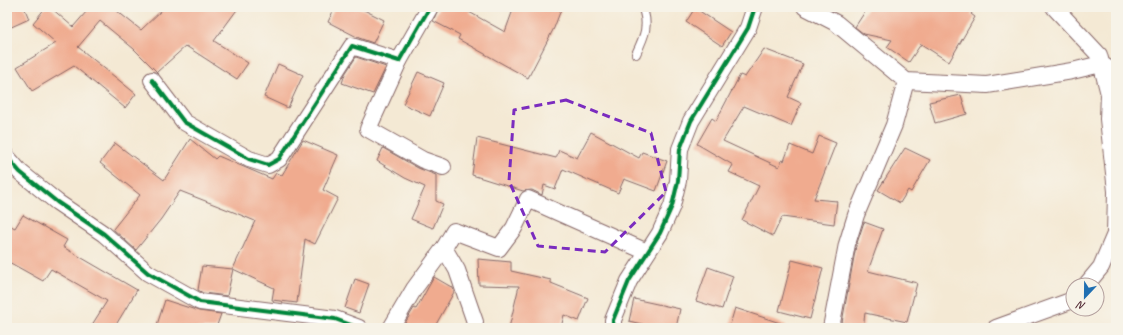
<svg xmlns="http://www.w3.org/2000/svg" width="1123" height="335" viewBox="0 0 1123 335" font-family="Caveat,sans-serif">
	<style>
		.building { fill: #f0ab8f }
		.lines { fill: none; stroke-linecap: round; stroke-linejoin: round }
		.lane-casing { stroke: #866666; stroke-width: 10 }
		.street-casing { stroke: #866666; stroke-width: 18 }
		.lane { stroke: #fff; stroke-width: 8 }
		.street { stroke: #fff; stroke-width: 16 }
		.cycleway-casing { stroke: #f7f3e8; stroke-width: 6 }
		.cycleway { stroke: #00873e; stroke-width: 4 }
		.marked { fill: none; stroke: #7b2cbf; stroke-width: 3; stroke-dasharray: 8 5; stroke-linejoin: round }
	</style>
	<rect width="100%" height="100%" fill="#f7f3e8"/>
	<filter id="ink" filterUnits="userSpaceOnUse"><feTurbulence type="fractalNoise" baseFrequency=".025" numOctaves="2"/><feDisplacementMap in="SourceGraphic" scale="8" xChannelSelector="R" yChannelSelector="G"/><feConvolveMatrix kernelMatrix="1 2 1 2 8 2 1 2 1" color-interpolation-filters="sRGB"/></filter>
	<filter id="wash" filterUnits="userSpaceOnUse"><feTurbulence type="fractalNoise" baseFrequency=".012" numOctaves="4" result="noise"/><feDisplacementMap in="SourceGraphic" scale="16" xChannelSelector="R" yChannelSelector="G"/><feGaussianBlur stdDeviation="0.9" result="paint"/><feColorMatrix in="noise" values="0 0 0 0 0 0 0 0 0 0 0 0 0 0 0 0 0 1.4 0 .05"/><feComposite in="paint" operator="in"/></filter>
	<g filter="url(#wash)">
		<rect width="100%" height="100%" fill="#f4e9d4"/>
		<g id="blocks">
			<!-- building -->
			<g class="building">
				<path d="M7,7H24L29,19L7,29Z"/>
				<path d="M46,7H50L73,27L87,11L82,7H112L141,30L165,7H239L214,41L248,63L237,79L186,46L157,72L134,49L100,21L78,47L136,94L125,108L74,66L32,91L17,67L56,43L33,23Z"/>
				<path d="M335,7H358L384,20L373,43L359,38L328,22Z"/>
				<path d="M439,7H472L469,12L505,32L514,7H562L554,28L528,78L458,39L460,35L433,21Z"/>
				<path d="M868,7H977L971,14L975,17L949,62L921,44L909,62L887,47L892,40L864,34L855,27Z"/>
				<path d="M695,8L731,32L722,46L686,22Z"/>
				<path d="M764,49L803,64L788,97L801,103L791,126L744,106L723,141L779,167L782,160L784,161L790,145L812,154L819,136L836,143L814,199L837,201L834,224L782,217L773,236L742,220L759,186L729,172L733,165L697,144L712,118L716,121L740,75L745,77Z"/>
				<path d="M356,57L386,67L373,94L342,83L345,74Z"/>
				<path d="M278,64L303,75L288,108L264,97Z"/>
				<path d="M418,72L444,83L430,116L403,104Z"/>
				<path d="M961,95L967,114L935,123L929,102Z"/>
				<path d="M591,132L639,158L642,152L667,161L656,191L624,179L618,193L563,169L555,189L544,185L542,195L532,190L523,191L472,175L477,138L556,158L559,150L577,158Z"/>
				<path d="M190,139L215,159L218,156L272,179L276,173L282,175L303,140L338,155L323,190L338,198L315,244L305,239L297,303L272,300L274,288L233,269L227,296L203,293L198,290L202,266L233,269L255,221L236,213L180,191L161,219L136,250L113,229L140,195L100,163L115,143L164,180Z"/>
				<path d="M383,148L418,168L436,175V201L443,204L433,228L411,219L425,187L405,178L377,161Z"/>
				<path d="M905,148L930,160L911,192L908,190L900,203L878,190Z"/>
				<path d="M23,215L67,240L63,247L137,290L114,328H90L107,301L51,269L43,281L7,261V224L15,228Z"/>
				<path d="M864,222L883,229L868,271L917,283L907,322L865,313L863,328H841L856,246Z"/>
				<path d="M478,259L511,262V271L551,280V283L588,298L579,321L564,315L561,328H509L519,286L479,285Z"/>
				<path d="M792,260L823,268L810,319L779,311Z"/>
				<path d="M708,267L733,276L722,309L696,301Z"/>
				<path d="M434,277L453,288L454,292L434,328H402L414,308L416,309Z"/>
				<path d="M355,279L369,284L359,313L345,308Z"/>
				<path d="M634,299L680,309L676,328H658L629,321Z"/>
				<path d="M165,300L199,311L221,314L216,328H156Z"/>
				<path d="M735,308L786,325V328H729Z"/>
			</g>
		</g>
	</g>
	<g filter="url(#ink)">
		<use href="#blocks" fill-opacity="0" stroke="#866666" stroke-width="1"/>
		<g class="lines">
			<!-- lane casing -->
			<g class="lane-casing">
				<path id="lane" d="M636,54C644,37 650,25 642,7"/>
			</g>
			<!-- street casing -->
			<g class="street-casing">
				<g id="street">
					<path d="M805,7L836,23L906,81L987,85L1072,71L1101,64L1116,73"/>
					<path d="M1054,7L1099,55L1109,94L1108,119L1116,191"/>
					<path d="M399,61L368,129L423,160L443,167"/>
					<path d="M152,80L184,122L249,159L268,165L279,159L352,46L399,61L430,7"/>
					<path d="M7,157L20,172L57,202L104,234L148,273L200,302L335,319L359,328"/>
					<path d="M1086,285L1101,267L1115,234L1116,193"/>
					<path d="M391,328L414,289L444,248"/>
					<path d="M473,328L475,322L457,270L444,248L454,231L499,248L514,228L528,199L647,252"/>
					<path d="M613,328V320L629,281L660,233L672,206L678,181L680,149L691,121L748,28L755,7"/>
					<path d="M831,328L847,244L856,215L894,125L906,81"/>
					<path d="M996,328L1073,300"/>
				</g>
			</g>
			<!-- lane -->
			<use href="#lane" class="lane"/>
			<!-- street -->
			<use href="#street" class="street"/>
			<!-- cycleway casing -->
			<g class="cycleway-casing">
				<g id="cycleway">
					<path d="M152,80L184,122L249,159L268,165L279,159L352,46L399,61L430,7"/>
					<path d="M7,157L20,172L57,202L104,234L148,273L200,302L335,319L359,328"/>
					<path d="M613,328V320L629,281L660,233L672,206L678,181L680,149L691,121L748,28L755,7"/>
				</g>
			</g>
			<!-- cycleway -->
			<use href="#cycleway" class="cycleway"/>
		</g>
	</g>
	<!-- marked area -->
	<path class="marked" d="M566,100L651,133L666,192L605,252L538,246L509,181L514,110Z"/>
	<!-- margin -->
	<rect width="1123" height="335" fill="none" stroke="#f7f3e8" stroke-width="24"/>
	<!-- north arrow -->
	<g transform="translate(1085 297) rotate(202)"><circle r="19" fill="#f7f3e8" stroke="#b29e9c"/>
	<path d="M0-3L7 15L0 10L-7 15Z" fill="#1f6fb2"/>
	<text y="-6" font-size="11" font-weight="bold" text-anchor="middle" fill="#4a1f2b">N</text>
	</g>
</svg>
